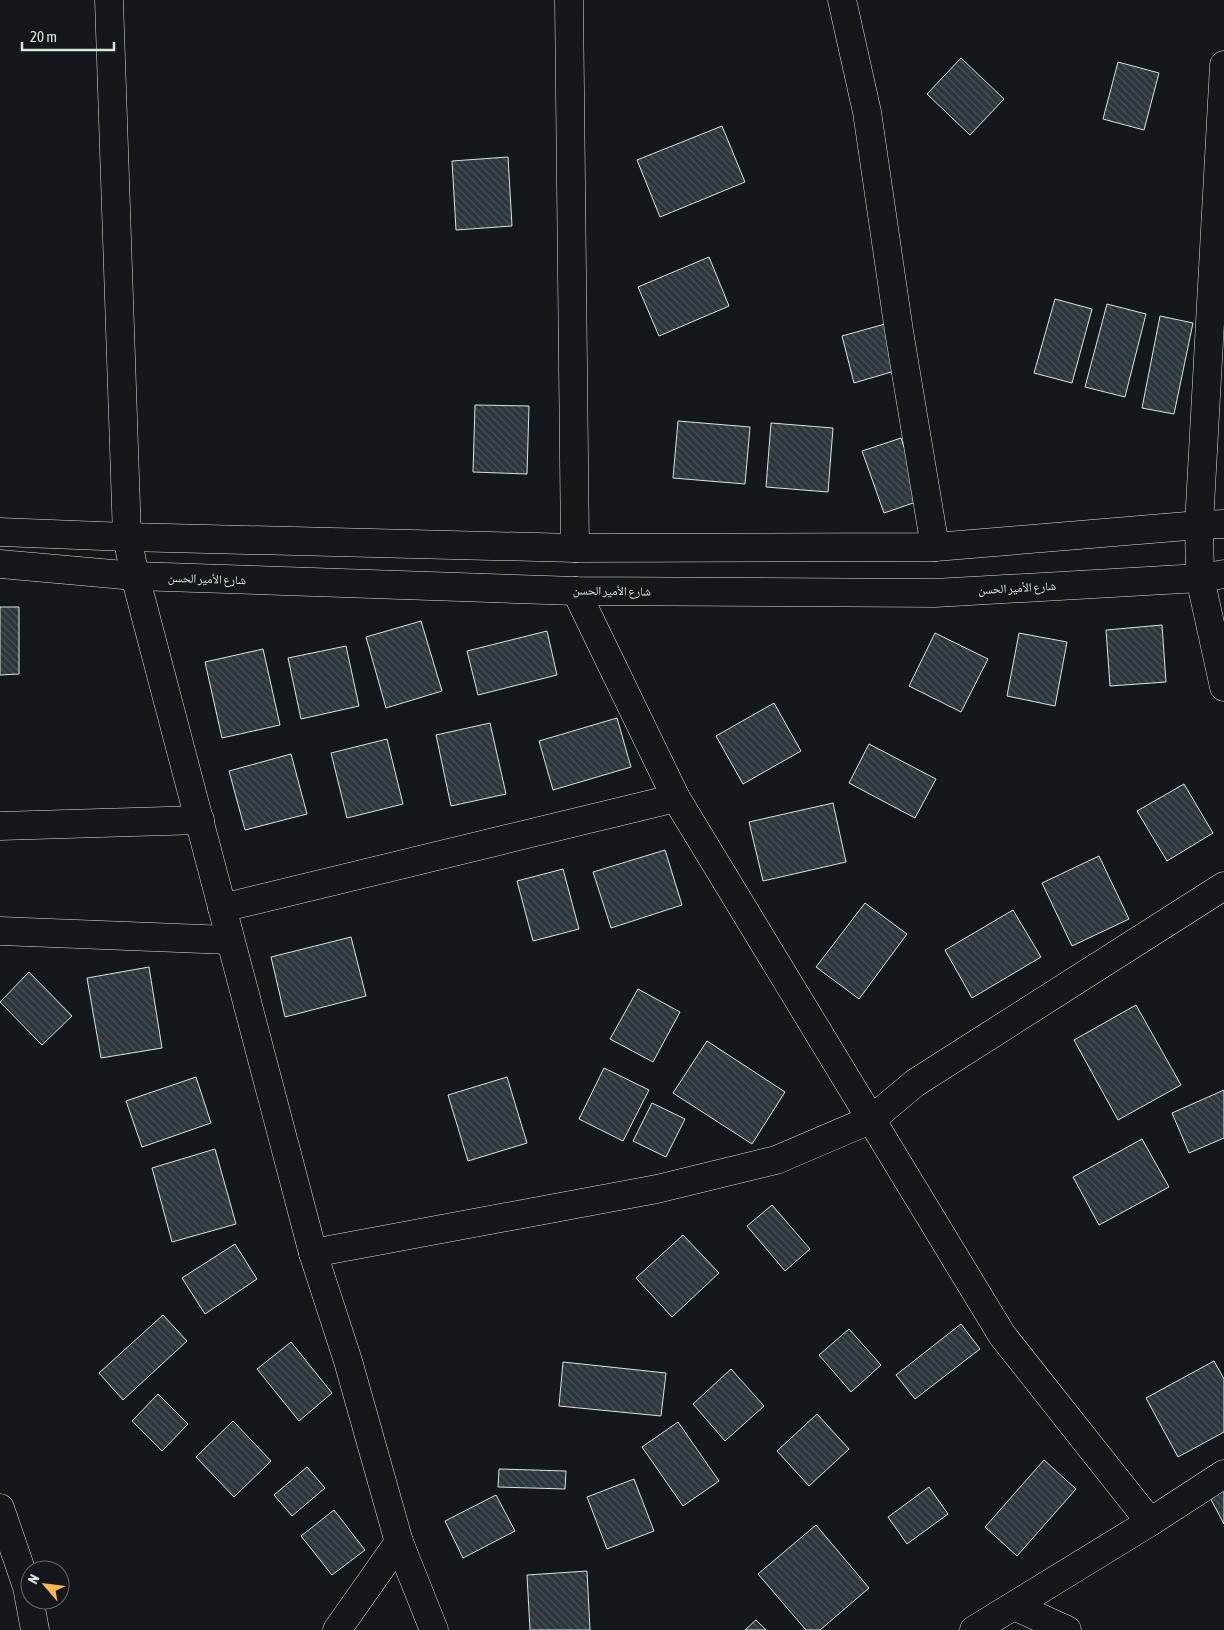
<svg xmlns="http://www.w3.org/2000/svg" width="1224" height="1630" viewBox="0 0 1224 1630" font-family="'Asap Condensed','Noto Naskh Arabic',sans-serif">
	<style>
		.building { fill: url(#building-back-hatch); stroke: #d8e6dc }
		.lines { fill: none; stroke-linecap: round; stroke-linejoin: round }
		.minor-casing { stroke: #d8e6dc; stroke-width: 29 }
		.primary-casing { stroke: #d8e6dc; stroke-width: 29 }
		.minor { stroke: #14181c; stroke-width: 28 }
		.primary { stroke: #14181c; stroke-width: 28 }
		.labels { text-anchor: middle; stroke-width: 4; stroke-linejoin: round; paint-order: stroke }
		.street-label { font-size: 12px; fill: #d8e6dc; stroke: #14181c }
	</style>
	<defs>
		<pattern id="building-back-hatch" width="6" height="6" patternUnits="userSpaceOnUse" patternTransform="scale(1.25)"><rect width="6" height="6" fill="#2c363c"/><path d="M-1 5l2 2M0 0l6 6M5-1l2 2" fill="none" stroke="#4a5358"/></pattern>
	</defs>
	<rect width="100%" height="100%" fill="#14181c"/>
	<!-- building -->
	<g class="building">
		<path d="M961,58L1004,99L970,135L927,94Z"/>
		<path d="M1118,62L1159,73L1144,130L1103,119Z"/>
		<path d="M722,126L745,182L660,217L637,160Z"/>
		<path d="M508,157L512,226L456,230L452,161Z"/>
		<path d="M709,257L729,306L659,336L638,287Z"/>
		<path d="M1055,299L1092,309L1072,383L1034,373Z"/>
		<path d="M1107,304L1146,314L1125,397L1085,387Z"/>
		<path d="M1160,316L1193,323L1174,414L1142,408Z"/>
		<path d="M885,324L898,370L854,383L842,336Z"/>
		<path d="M475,405L529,406L527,474L473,472Z"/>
		<path d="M678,421L750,427L745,484L673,478Z"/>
		<path d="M771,423L833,428L828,492L766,487Z"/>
		<path d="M901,438L922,500L884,513L862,451Z"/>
		<path d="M0,607H19V674L0,675Z"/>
		<path d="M421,621L442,691L386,708L366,637Z"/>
		<path d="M1162,625L1166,682L1110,686L1106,630Z"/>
		<path d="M547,631L557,675L478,695L467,651Z"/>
		<path d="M935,633L988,659L961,712L909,686Z"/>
		<path d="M1019,633L1067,642L1055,706L1007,696Z"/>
		<path d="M346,646L359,706L301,719L288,658Z"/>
		<path d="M263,649L280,725L222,738L205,662Z"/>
		<path d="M774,703L801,751L743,784L716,736Z"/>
		<path d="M617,718L631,767L553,790L539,741Z"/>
		<path d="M490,723L506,794L451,806L436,735Z"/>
		<path d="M387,739L403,804L347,818L331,753Z"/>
		<path d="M869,744L936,779L915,818L849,783Z"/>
		<path d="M291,754L307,814L245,830L229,771Z"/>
		<path d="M1184,784L1213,833L1167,861L1137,811Z"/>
		<path d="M833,803L846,862L763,881L749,822Z"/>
		<path d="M665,850L682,905L611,928L593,872Z"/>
		<path d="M1099,856L1129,919L1072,946L1042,883Z"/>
		<path d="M563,869L579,929L533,941L517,881Z"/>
		<path d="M865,903L907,934L859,999L816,967Z"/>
		<path d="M1013,910L1041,957L972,998L945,950Z"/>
		<path d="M351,937L366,996L285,1017L271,957Z"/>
		<path d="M149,967L162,1048L101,1058L87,978Z"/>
		<path d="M29,972L72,1016L42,1045L0,1002Z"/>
		<path d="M638,989L680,1012L653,1062L610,1039Z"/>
		<path d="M1136,1005L1181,1085L1118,1120L1074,1040Z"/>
		<path d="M707,1041L785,1092L752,1144L673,1093Z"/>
		<path d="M604,1068L649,1090L623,1141L579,1119Z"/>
		<path d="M196,1077L211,1123L142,1147L126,1101Z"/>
		<path d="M507,1077L527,1143L468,1161L448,1095Z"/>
		<path d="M1224,1090V1138L1189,1153L1172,1113Z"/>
		<path d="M652,1103L685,1119L666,1157L633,1141Z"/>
		<path d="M1142,1139L1169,1187L1099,1225L1073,1177Z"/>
		<path d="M215,1149L236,1224L172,1242L152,1168Z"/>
		<path d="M772,1205L810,1249L785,1271L747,1226Z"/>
		<path d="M683,1235L719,1273L672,1317L636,1278Z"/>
		<path d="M235,1244L257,1279L205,1314L182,1278Z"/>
		<path d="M163,1315L187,1341L123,1400L99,1373Z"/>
		<path d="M961,1324L980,1349L915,1399L896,1375Z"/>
		<path d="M849,1329L881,1365L851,1392L819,1355Z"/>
		<path d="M291,1342L332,1393L299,1421L257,1369Z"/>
		<path d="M1214,1361L1224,1379V1432L1178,1457L1146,1398Z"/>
		<path d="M563,1362L666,1373L661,1416L559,1406Z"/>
		<path d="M731,1369L764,1406L725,1441L693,1404Z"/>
		<path d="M158,1394L188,1424L162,1451L132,1421Z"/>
		<path d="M817,1414L849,1449L809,1486L777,1451Z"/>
		<path d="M233,1421L271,1461L234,1497L196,1457Z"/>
		<path d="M678,1422L719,1481L683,1506L642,1447Z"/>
		<path d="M1044,1460L1076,1489L1017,1556L985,1527Z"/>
		<path d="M307,1467L325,1488L292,1516L274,1495Z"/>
		<path d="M499,1469L566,1471L565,1489L498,1487Z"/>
		<path d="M634,1479L654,1531L607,1549L587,1497Z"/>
		<path d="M1224,1485V1524L1208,1494Z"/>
		<path d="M929,1487L948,1514L907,1544L888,1517Z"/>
		<path d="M496,1495L515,1531L463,1558L445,1521Z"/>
		<path d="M334,1510L365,1550L332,1575L301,1536Z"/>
		<path d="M816,1525L869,1588L820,1630H806L758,1574Z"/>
		<path d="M587,1571L590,1630H530L527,1575Z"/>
		<path d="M756,1620L766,1630H745Z"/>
	</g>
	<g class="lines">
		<!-- minor casing -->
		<g class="minor-casing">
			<g id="minor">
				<path d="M109,0L127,537L135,576L313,1253L348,1361L399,1542L434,1630"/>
				<path d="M569,0L575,548"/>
				<path d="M842,0L867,112L899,331L935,547"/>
				<path d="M1224,65L1199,525L1200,578L1224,687"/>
				<path d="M576,591L676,798L1002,1335L1150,1522"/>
				<path d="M0,826L200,820"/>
				<path d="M222,908L676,798"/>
				<path d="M0,931L229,940"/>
				<path d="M313,1253L657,1189L776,1160L872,1119L915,1083L1224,886"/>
				<path d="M0,1508L27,1587L35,1630"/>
				<path d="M1014,1606L1067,1630"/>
				<path d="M337,1630L399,1542"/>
				<path d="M974,1630L1150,1522L1224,1474"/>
			</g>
		</g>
		<!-- primary casing -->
		<g class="primary-casing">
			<g id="primary">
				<path d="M0,532L127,537L575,548L935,547L1199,525L1224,524"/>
				<path d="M0,564L135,576L576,591L935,593L1200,578L1224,574"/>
			</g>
		</g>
		<!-- minor -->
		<use href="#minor" class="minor"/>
		<!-- primary -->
		<use href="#primary" class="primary"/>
	</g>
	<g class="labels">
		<!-- street labels -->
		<g class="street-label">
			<text transform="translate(207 579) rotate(2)" y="4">شارع الأمير الحسن</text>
			<text transform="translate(1017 588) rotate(-3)" y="4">شارع الأمير الحسن</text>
			<text transform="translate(612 591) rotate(1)" y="4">شارع الأمير الحسن</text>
		</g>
	</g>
	<!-- north arrow -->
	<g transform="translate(45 1585) rotate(298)"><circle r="24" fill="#14181c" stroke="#626a69"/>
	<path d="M0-4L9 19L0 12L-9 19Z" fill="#ffb74d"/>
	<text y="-8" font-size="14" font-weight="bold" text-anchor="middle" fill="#d8e6dc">N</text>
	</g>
	<!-- scale -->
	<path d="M22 42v8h92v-8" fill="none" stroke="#d8e6dc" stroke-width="2.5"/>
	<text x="30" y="42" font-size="15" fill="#d8e6dc" stroke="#14181c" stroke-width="4" paint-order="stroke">20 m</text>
</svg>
